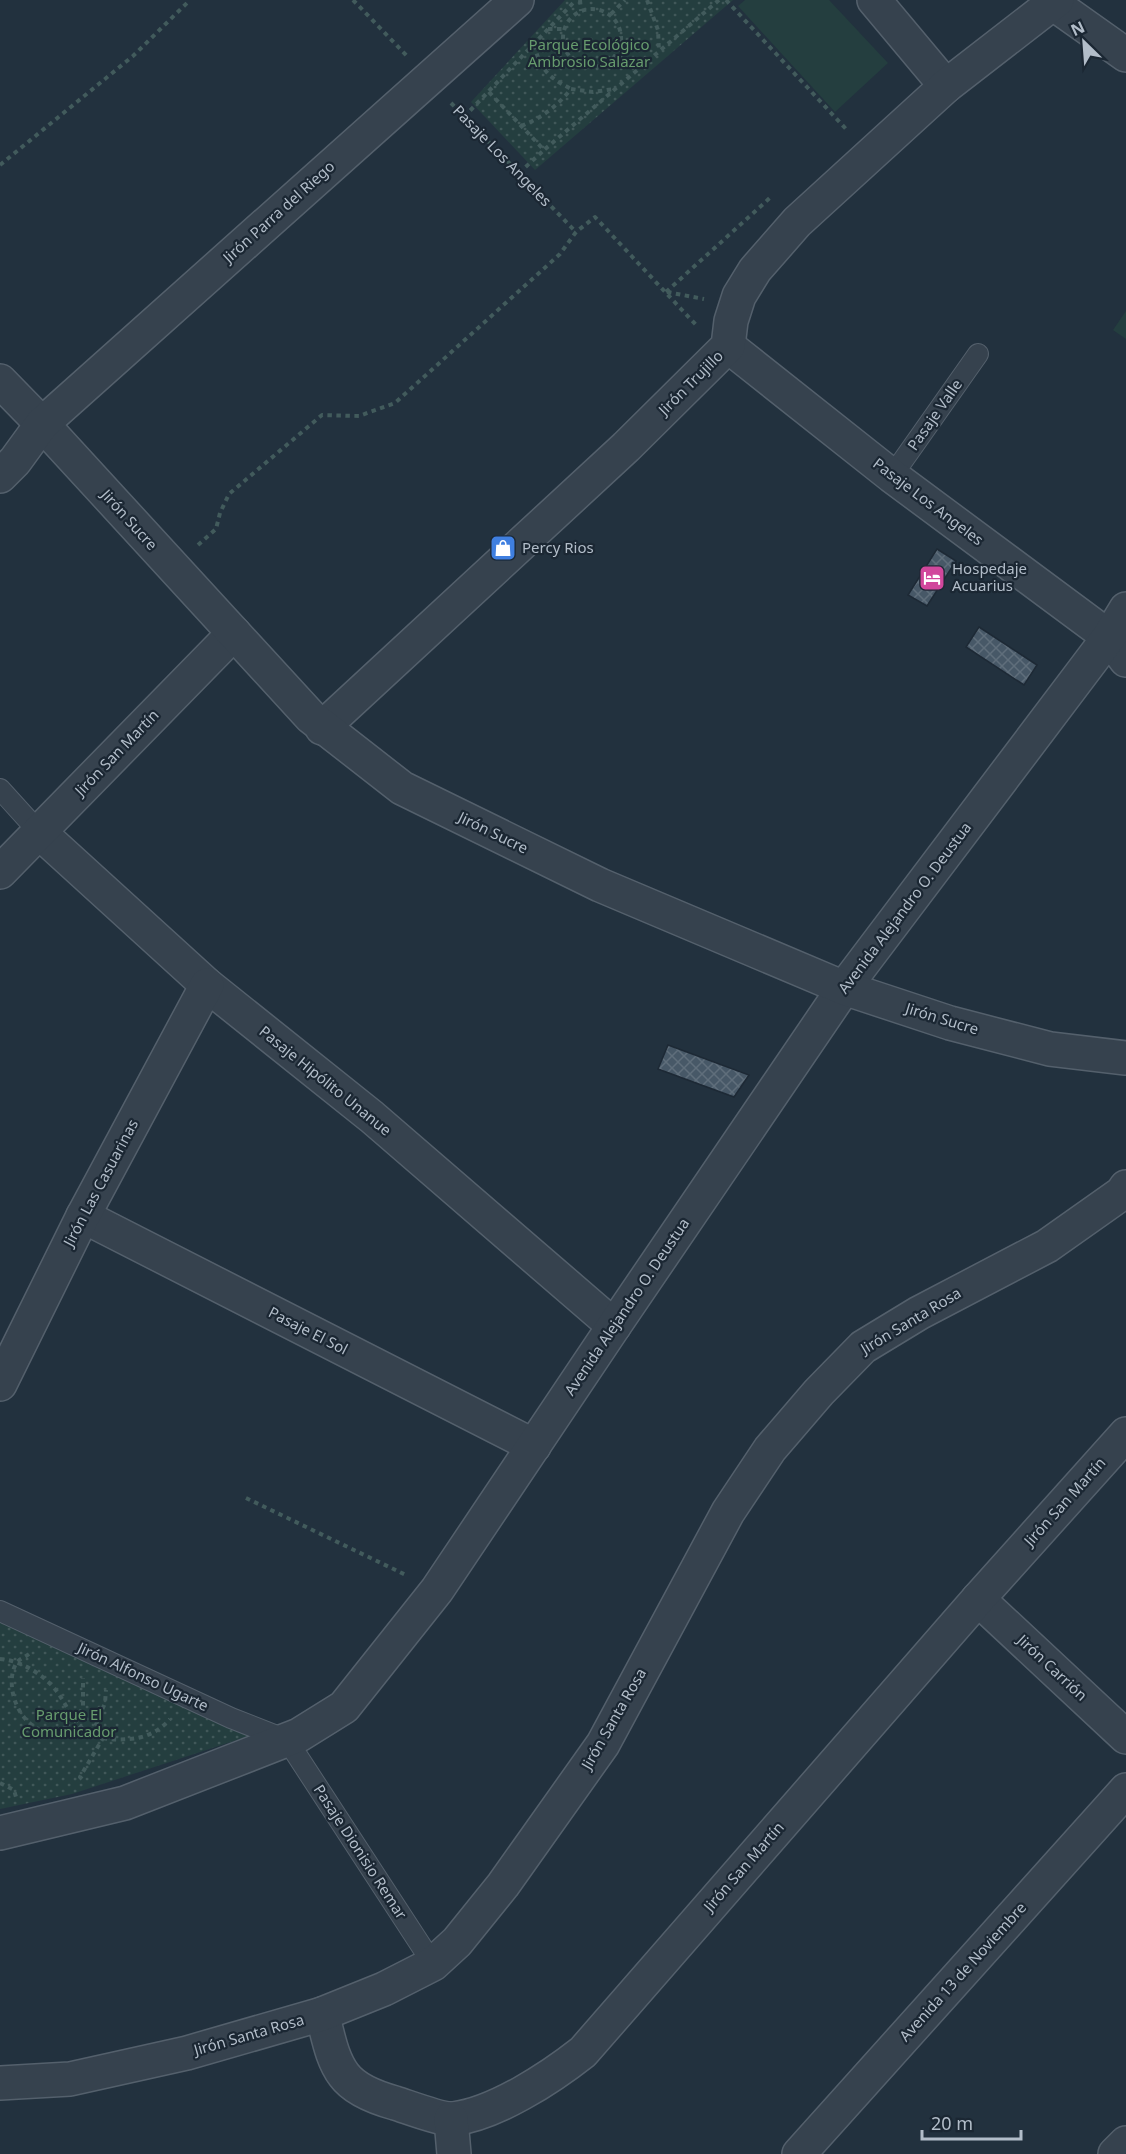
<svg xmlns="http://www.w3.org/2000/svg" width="1126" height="2154" viewBox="0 0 1126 2154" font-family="'Noto Sans',sans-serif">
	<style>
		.park { fill: url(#park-dots) }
		.pitch { fill: #243e3f }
		.building { fill: url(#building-cross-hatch); stroke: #1d2935; stroke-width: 1.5 }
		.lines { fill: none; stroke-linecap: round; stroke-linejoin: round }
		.service-casing { stroke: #54606c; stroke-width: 22 }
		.minor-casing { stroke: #54606c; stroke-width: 36 }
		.tertiary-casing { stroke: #54606c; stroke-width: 36 }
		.path { stroke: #425b5c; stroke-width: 4; stroke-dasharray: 4.5 4.5; stroke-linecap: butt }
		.service { stroke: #36424e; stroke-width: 20 }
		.minor { stroke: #36424e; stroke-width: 33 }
		.tertiary { stroke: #36424e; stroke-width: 33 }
		.labels { text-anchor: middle; stroke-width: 4.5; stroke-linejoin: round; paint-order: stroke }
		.park-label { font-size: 15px; fill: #679c6e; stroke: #1b2733 }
		.street-label { font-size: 15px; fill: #b2bdc9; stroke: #1b2733 }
		.poi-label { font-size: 15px; fill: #b2bdc9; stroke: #1b2733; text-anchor: start }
	</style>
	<defs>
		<pattern id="park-dots" width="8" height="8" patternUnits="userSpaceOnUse" patternTransform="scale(1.5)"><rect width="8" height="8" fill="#243e3f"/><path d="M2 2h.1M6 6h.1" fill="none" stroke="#415859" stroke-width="1.8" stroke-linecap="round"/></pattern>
		<pattern id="building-cross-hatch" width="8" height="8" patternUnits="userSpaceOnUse" patternTransform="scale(1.5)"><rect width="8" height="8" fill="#475867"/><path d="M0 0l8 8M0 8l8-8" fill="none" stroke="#5f6e7b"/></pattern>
	</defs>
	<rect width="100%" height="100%" fill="#22313e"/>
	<!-- park -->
	<g class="park">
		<path d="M565,0H733L535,170L471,102Z"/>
		<path d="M0,1619L258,1733L72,1794L0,1809Z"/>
	</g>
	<!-- pitch -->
	<g class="pitch">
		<path d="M745,0H829L888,63L835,112L738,6Z"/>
		<path d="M1126,311V339L1113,330Z"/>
	</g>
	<!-- building -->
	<g class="building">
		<path d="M937,549L956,561L927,606L908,595Z"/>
		<path d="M979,627L1037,665L1024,685L966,647Z"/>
		<path d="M668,1045L749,1075L734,1097L658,1069Z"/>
	</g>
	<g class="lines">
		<!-- service casing -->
		<g class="service-casing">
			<g id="service">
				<path d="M892,476L978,354"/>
				<path d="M0,789L39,832"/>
				<path d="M0,1611L231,1718L287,1740L433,1964"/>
			</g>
		</g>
		<!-- minor casing -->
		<g class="minor-casing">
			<g id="minor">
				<path d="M874,0L946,86"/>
				<path d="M1054,4L1126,55"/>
				<path d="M728,346L892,476L1109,637L1126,660"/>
				<path d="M322,728L626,447L728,346L731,321L739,296L755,270L797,222L946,86L1057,0"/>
				<path d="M39,832L207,985L372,1117L614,1326"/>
				<path d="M0,872L234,633"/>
				<path d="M83,1216L534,1446"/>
				<path d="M0,1384L83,1216L207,985"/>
				<path d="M978,1599L1126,1737"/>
				<path d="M0,1833L125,1803L299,1735L344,1707L437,1590L614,1326L844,988L1109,637L1126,609"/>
				<path d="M322,2014C328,2034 331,2058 344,2075C355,2090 377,2098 395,2103C408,2107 442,2120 453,2119C495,2114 550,2078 583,2052L978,1599L1126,1434"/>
				<path d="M0,2083L70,2079L187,2053L322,2014L384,1989L433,1964L457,1942L503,1885L603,1744L728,1512L770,1449L819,1392L863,1347L919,1313L1047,1246L1122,1193L1126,1187"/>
				<path d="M451,2119L454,2154"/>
				<path d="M799,2154L1126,1790"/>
				<path d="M1115,2154L1126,2143"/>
			</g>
		</g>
		<!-- tertiary casing -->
		<g class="tertiary-casing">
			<g id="tertiary">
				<path d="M0,381L42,424L311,717L402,788L600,885L844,988L950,1023L1050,1049L1126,1058"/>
				<path d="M0,476L15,461L42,424L517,0"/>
			</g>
		</g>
		<!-- path -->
		<g class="path">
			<path d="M353,0L407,56"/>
			<path d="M580,0L581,11"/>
			<path d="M647,0L658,30L659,51"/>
			<path d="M726,0L846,129L844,130"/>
			<circle cx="592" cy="38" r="29"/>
			<path d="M611,14L625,0"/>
			<path d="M548,29H564"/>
			<path d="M534,45C541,70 548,77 571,89"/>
			<path d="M489,92L544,150L719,0"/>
			<path d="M451,103L576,232"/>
			<path d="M464,117L576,0"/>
			<path d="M521,126C542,118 557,106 571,89L593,92L614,89"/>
			<path d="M0,165L133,56L190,0"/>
			<path d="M519,173L544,150"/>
			<path d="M666,292L772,196"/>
			<path d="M667,292L704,299"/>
			<path d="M198,545L216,529L220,513L229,494L322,415L359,416L395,403L560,254L576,232L595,217L697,326"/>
			<path d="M246,1498L408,1576"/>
			<path d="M29,1654C25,1657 20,1659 17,1662C0,1688 26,1746 65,1728L71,1714"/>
			<path d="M0,1659C21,1660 46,1676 58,1693C68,1707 74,1725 89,1733C102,1740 116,1740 130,1739C145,1738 160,1731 170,1719"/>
			<path d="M76,1722L83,1706V1678"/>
			<path d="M92,1734L105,1703L106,1690"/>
			<path d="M82,1779L80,1777L103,1738"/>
			<path d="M0,1783L14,1790L16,1797"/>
		</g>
		<!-- service -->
		<use href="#service" class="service"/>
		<!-- minor -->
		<use href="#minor" class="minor"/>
		<!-- tertiary -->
		<use href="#tertiary" class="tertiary"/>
	</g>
	<!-- icons -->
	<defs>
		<g id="shop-square" transform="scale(1.35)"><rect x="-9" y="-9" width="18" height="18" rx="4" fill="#3f7fe0" stroke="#1b2733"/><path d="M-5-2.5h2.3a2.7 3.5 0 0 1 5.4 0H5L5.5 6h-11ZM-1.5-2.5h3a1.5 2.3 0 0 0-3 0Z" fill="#fff"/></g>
		<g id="hotel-square" transform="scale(1.35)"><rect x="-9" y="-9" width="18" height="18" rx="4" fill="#d1479c" stroke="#1b2733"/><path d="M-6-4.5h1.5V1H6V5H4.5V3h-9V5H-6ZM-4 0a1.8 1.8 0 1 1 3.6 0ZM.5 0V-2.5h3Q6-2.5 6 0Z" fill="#fff"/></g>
	</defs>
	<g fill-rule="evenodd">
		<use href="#shop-square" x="503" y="548"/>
		<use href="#hotel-square" x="932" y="578"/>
	</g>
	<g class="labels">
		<!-- park labels -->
		<g class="park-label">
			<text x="589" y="50">Parque Ecológico<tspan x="589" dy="17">Ambrosio Salazar</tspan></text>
			<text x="69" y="1720">Parque El<tspan x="69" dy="17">Comunicador</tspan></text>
		</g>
		<!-- street labels -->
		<g class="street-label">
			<text transform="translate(502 156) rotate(46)" y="5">Pasaje Los Angeles</text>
			<text transform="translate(279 212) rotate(-42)" y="5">Jirón Parra del Riego</text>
			<text transform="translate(691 383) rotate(-45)" y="5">Jirón Trujillo</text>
			<text transform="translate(935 415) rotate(-55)" y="5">Pasaje Valle</text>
			<text transform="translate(928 502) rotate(37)" y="5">Pasaje Los Angeles</text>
			<text transform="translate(129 520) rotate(48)" y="5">Jirón Sucre</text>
			<text transform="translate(117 753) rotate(-46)" y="5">Jirón San Martín</text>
			<text transform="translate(493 833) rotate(26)" y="5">Jirón Sucre</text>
			<text transform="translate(905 908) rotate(-53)" y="5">Avenida Alejandro O. Deustua</text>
			<text transform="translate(942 1019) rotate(17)" y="5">Jirón Sucre</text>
			<text transform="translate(325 1081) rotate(39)" y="5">Pasaje Hipólito Unanue</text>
			<text transform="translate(101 1183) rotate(-62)" y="5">Jirón Las Casuarinas</text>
			<text transform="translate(627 1307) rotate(-56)" y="5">Avenida Alejandro O. Deustua</text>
			<text transform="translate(911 1321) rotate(-31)" y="5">Jirón Santa Rosa</text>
			<text transform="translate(308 1331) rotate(27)" y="5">Pasaje El Sol</text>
			<text transform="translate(1065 1502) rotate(-48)" y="5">Jirón San Martín</text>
			<text transform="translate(1052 1668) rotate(43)" y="5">Jirón Carrión</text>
			<text transform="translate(143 1677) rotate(25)" y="5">Jirón Alfonso Ugarte</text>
			<text transform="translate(614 1719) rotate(-60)" y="5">Jirón Santa Rosa</text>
			<text transform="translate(360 1852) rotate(57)" y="5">Pasaje Dionisio Remar</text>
			<text transform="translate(744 1867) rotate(-49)" y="5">Jirón San Martín</text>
			<text transform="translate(963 1972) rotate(-48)" y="5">Avenida 13 de Noviembre</text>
			<text transform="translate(249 2035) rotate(-16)" y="5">Jirón Santa Rosa</text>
		</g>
		<!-- poi labels -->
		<g class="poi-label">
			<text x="522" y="553">Percy Rios</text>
			<text x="952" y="574">Hospedaje<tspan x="952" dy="17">Acuarius</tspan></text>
		</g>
	</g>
	<!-- north arrow -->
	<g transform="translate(1084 42) rotate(335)" stroke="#1b2733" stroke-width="4.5" paint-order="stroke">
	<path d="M0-4.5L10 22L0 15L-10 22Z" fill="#b2bdc9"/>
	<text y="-9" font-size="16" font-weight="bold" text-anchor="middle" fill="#b2bdc9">N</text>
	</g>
	<!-- scale -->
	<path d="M922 2130v9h99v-9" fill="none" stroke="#b2bdc9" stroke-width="3"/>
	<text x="931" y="2130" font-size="18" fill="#b2bdc9" stroke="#1b2733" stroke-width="4.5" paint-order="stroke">20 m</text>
</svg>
